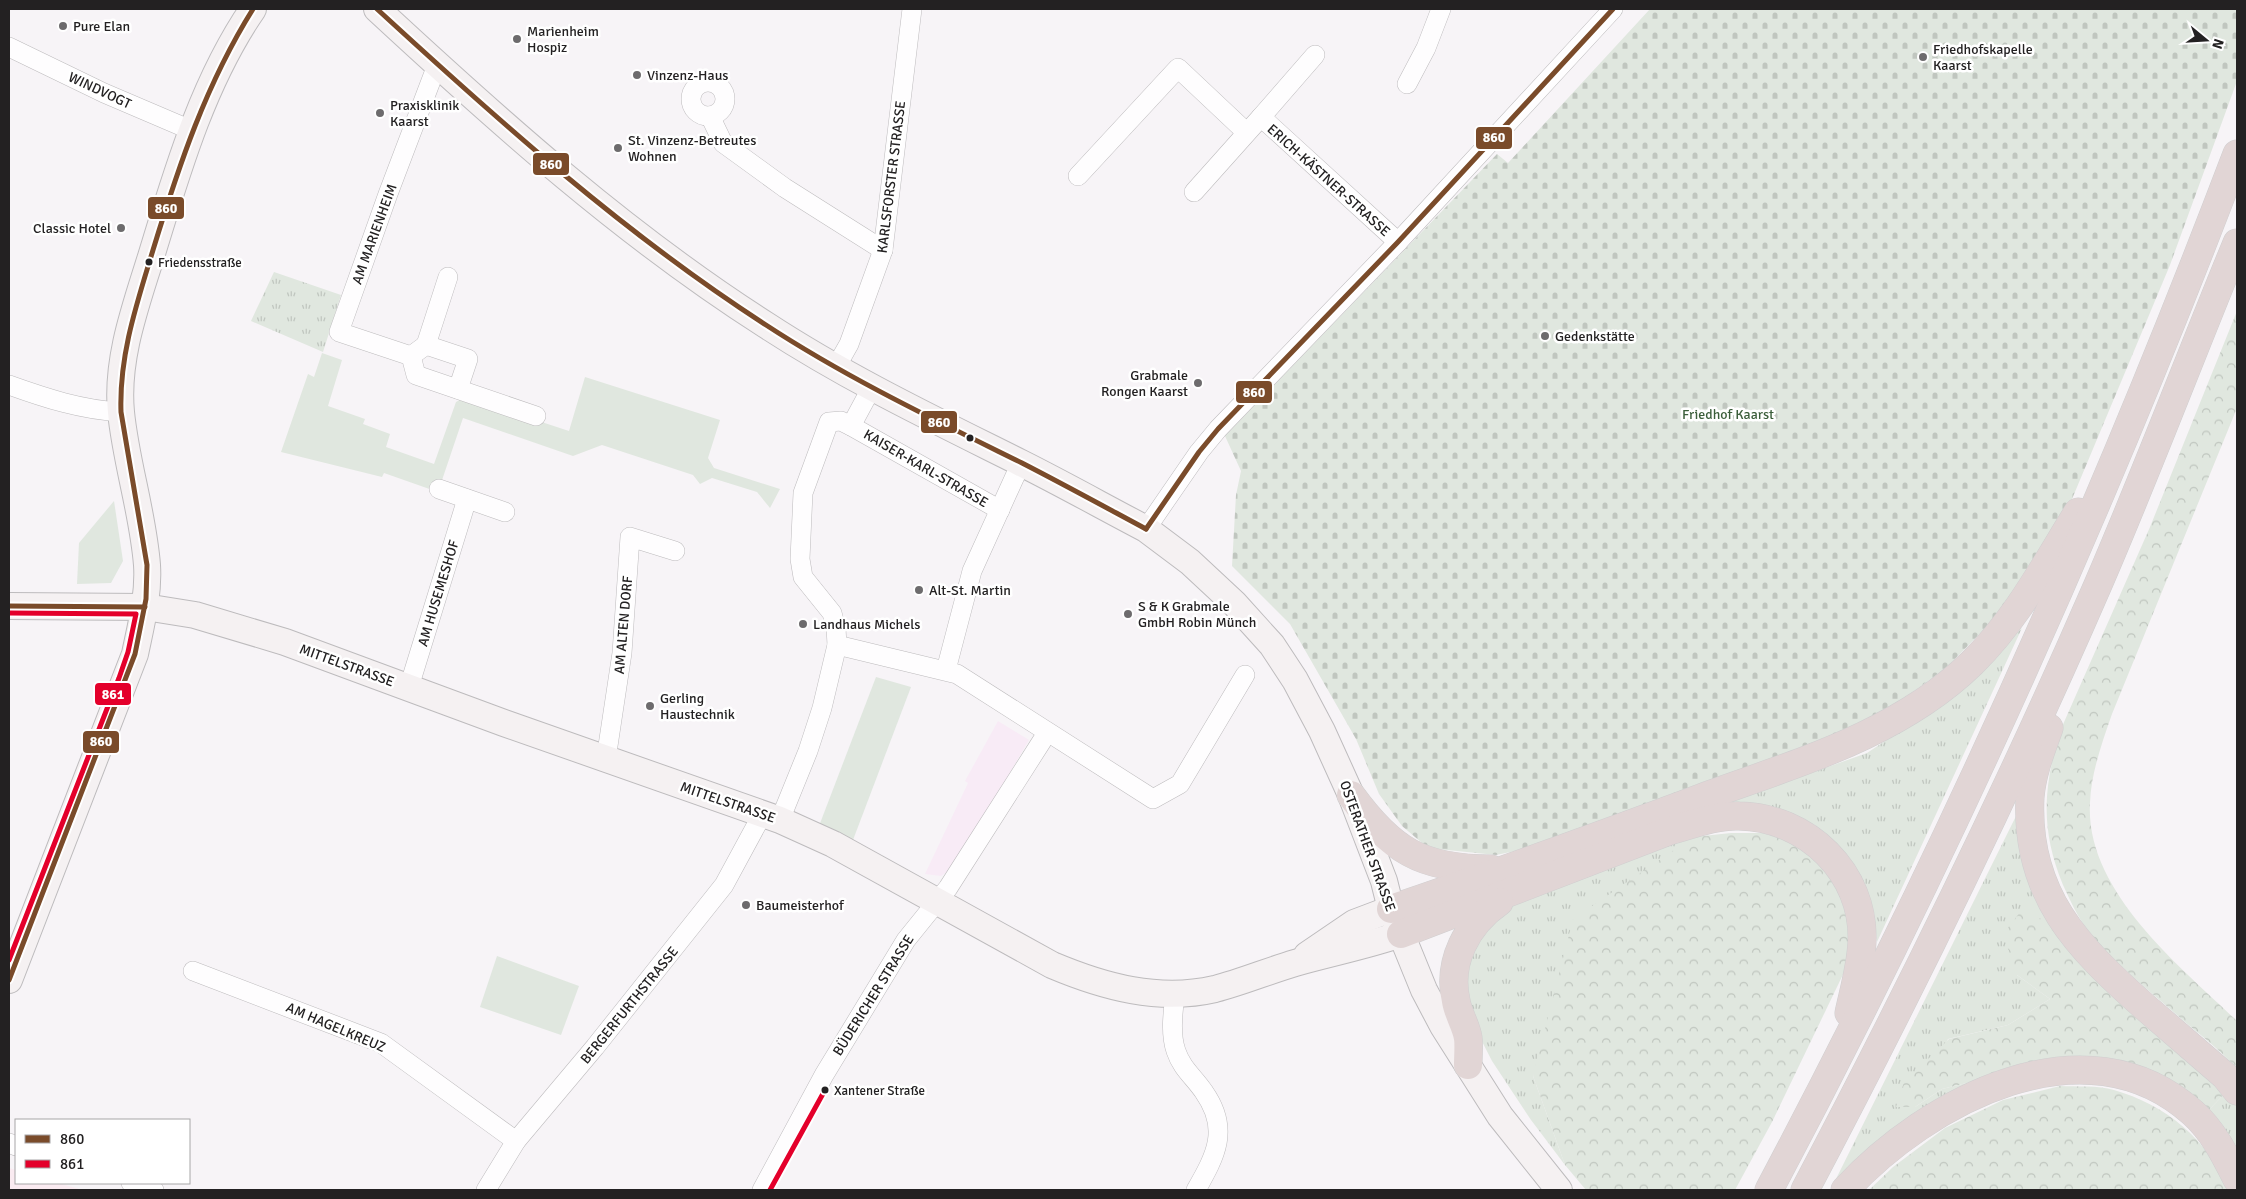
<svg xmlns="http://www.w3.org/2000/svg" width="2246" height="1199" viewBox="0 0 2246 1199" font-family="Signika,sans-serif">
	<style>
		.commercial { fill: #f8ebf6 }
		.education { fill: #faebf1 }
		.grass { fill: url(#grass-tufts) }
		.forest { fill: url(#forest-crowns) }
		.cemetery { fill: url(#cemetery-stones) }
		.green { fill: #e0e7df }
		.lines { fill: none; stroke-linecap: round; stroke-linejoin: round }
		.street-casing { stroke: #bdbbbd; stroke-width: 20 }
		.secondary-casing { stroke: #bdbbbd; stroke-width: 28 }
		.highway-casing { stroke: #d0cfd0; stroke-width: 29 }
		.street { stroke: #fefdfe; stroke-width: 19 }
		.secondary { stroke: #f5f1f2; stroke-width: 26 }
		.highway { stroke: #e1d5d5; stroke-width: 28 }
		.bus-1-casing { stroke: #fff; stroke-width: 9 }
		.bus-2-casing { stroke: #fff; stroke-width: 9 }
		.bus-1 { stroke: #7a4b2a; stroke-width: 5 }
		.bus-2 { stroke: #e4002b; stroke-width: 5 }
		.poi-dot { fill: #6d6b6d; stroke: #fff; stroke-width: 2 }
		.bus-dot { fill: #232122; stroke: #fff; stroke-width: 2 }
		.labels { text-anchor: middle; stroke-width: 5; stroke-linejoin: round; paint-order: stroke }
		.bus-label { font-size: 13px; fill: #232122; stroke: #fff; text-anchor: start }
		.poi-label { font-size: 14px; fill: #232122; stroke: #fff; text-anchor: start }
		.street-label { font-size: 14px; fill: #232122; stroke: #fff }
		.park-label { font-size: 14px; fill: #3b5e3a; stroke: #fff }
		.line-badge { stroke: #fff; stroke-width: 2 }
		.badge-label { font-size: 14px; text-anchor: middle; font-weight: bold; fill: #fff }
	</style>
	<defs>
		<pattern id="grass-tufts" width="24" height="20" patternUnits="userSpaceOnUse" patternTransform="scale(1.25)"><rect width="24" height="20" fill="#e0e7df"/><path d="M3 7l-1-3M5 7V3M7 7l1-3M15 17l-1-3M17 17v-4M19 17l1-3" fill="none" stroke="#c0c6bf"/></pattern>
		<pattern id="forest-crowns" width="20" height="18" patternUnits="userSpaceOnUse" patternTransform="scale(1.25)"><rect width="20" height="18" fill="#e0e7df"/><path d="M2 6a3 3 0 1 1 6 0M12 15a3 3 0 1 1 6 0" fill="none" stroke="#c0c6bf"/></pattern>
		<pattern id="cemetery-stones" width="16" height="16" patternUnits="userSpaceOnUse" patternTransform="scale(1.25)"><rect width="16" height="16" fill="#e0e7df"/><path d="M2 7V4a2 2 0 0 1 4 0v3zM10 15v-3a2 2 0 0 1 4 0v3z" fill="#c0c6bf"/></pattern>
	</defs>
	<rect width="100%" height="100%" fill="#f7f4f7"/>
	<!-- commercial -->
	<path class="commercial" d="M998,721L1029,740L962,855L951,869L941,876L925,874L968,783L965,781Z"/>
	<!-- education -->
	<path class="education" d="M9,1168L16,1170V1183H58L83,1190H9Z"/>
	<!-- grass -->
	<g class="grass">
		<path d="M274,272L341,295L323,352L251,321Z"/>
		<path d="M2022,628L1877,942L1874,912L1862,880L1845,853L1815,825L1770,810L1718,806L1867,753L1956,694Z"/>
		<path d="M2021,806L2057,925L2017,975L2050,999L2008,1025L1948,1039L1915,1107L1942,1089L1979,1080L1833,1185Z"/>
		<path d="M1693,837L1533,1076L1565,1165L1531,1120L1492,1061L1469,1016L1466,959L1502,911L1541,892Z"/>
		<path d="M2228,1090L2237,1102V1156L2205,1114Z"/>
	</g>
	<!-- forest -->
	<g class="forest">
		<path d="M2237,311V408L2112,714C2102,743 2091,773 2090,803C2085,891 2180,966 2237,1021V1069C2220,1049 2197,1033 2177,1015C2147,989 2115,963 2089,932C2078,918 2070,900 2063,885C2040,829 2043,786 2061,729L2150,527Z"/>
		<path d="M1731,833H1773L1815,855L1840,888L1851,926L1850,960L1772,1122L1735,1190H1586L1565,1165L1533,1076L1573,919L1693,837Z"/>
		<path d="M2021,911L2057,925L2228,1090L2205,1114L2161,1083L1979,1080L1942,1089L1915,1107H1896L1904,1082L1949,1039L2008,1025L2050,999L2017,975L2003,934Z"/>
		<path d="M2060,1086C2077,1087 2098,1085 2114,1090C2164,1104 2210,1140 2227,1190H1869L1893,1167L1945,1128L2003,1100Z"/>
	</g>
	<!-- cemetery -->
	<path class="cemetery" d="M1650,9H2237V81L2170,265L2072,499L2008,605L1946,668L1878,717L1819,743L1535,847L1496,855L1428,848L1402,826L1379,794L1356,739L1290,624L1232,566L1236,495L1241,471L1225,436L1497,154L1508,163Z"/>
	<!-- green -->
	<g class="green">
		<path d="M322,353L342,360L328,406L365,419L363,424L390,434L386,447L434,464L456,402L465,397L569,431L585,377L720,420L708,458L714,468L780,489L770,508L757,492L712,478L700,484L693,475L602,445L573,456L463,418L438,492L384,473L382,477L281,452L308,374L314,377Z"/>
		<path d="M114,501L123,561L111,583L77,584L79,543Z"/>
		<path d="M876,677L911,687L853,840L819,826Z"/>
		<path d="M497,956L579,986L561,1035L480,1007Z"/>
	</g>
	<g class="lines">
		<!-- street casing -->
		<g class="street-casing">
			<g id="street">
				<path d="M9,47L104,93L193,131"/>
				<path d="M437,65L388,194L339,332L411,356L416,375L536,416"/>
				<circle cx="708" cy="99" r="17"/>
				<path d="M1407,84L1426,48L1441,9"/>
				<path d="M710,116L723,143L785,188L883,250"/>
				<path d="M1261,117L1315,55"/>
				<path d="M1078,176L1178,68L1246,132"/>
				<path d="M1194,192L1261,117L1398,242"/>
				<path d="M426,345L448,277"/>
				<path d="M411,356L426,345L468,359L458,389"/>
				<path d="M836,367L849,344L883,250L912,9"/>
				<path d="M9,385C45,398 82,410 121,412"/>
				<path d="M851,426L872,387"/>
				<path d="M439,489L505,512"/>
				<path d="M1146,529L1199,452L1218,429L1398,242L1613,9"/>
				<path d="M837,645L957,674L1153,799L1180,784L1245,675"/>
				<path d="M946,670L972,571L1021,463"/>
				<path d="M409,687L467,499"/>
				<path d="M606,759L622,653L630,537L675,551"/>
				<path d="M780,820L808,751L822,708L837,645L836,628L832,613L803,577L800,559L803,493L829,422L841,421L851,426L1000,510"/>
				<path d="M193,971L381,1043L516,1141"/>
				<path d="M1175,994C1173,1012 1170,1034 1176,1051C1182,1069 1194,1077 1204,1092C1230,1129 1216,1155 1196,1190"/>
				<path d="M9,1143L16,1146"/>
				<path d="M131,1183L154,1190"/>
				<path d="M486,1190L516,1141L595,1047L724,885L763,813"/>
				<path d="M762,1190L824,1075L906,940L948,888L1047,733"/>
			</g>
		</g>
		<!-- secondary casing -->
		<g class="secondary-casing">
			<g id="secondary">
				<path d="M377,9C500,123 625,235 766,325C847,378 935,420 1021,463C1063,484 1104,507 1146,529L1190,562L1234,603L1272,645L1295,680L1322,731L1351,795L1384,881L1391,909L1424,990L1443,1026L1500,1116L1559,1190"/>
				<path d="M9,606L145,607L195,615L285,642L504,723L780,820L833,844L1052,965C1104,987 1159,1002 1215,989C1242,982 1268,971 1295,963C1330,953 1366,946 1401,934"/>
				<path d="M1307,955L1354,923L1391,909"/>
				<path d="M9,980L135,654C141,625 149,595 147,565C143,513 126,463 121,412C116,360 135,308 150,260C176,175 202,83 253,9"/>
			</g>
		</g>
		<!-- highway casing -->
		<g class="highway-casing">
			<g id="highway">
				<path d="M2049,728C2041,750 2032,773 2030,797C2025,894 2077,947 2145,1007C2172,1030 2198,1053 2225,1076L2237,1091"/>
				<path d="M1351,795C1391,850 1421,869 1491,869"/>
				<path d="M1391,909C1494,874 1596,837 1698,799C1793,764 1897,736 1972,663C2017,619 2045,565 2078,512"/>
				<path d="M1401,934L1669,831C1691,825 1716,815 1739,816C1807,817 1865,873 1862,942C1861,966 1854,990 1849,1013"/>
				<path d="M1468,1065C1468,1056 1469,1046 1468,1038C1466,1025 1458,1014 1456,1001C1447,962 1467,924 1499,902"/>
				<path d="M1769,1190C1947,855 2102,509 2237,154"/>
				<path d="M1805,1190C1909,993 2008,792 2097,587C2146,474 2190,357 2237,243"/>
				<path d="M1845,1190C1927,1101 2085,1016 2193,1113C2213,1131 2225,1155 2237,1179"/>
			</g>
		</g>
		<!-- street -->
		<use href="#street" class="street"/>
		<!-- secondary -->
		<use href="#secondary" class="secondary"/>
		<!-- highway -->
		<use href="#highway" class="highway"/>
		<!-- bus-1 casing -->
		<g class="bus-1-casing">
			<g id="bus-1">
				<path d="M377,9C500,122 625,234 766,325C847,378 935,420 1022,463C1063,484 1105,507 1146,529"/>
				<path d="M1146,529L1199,452L1218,429L1398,242L1613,9"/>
				<path d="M9,606L145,607"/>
				<path d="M9,980L135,654L146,599L147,565L121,412C119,355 137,303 153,250C179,165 206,84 253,9"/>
			</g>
		</g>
		<!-- bus-2 casing -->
		<g class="bus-2-casing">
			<g id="bus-2">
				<path d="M9,960L119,678L128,652L136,614L9,613"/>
				<path d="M770,1190L825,1090"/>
			</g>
		</g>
		<!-- bus-1 -->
		<use href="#bus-1" class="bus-1"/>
		<!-- bus-2 -->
		<use href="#bus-2" class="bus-2"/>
	</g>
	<!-- markers -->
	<g class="poi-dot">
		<circle cx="63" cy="26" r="5"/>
		<circle cx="517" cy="39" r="5"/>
		<circle cx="1923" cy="57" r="5"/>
		<circle cx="637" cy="75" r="5"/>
		<circle cx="380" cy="113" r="5"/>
		<circle cx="618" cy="148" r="5"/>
		<circle cx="121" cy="228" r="5"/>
		<circle cx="1545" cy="336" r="5"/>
		<circle cx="1198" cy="383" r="5"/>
		<circle cx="919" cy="590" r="5"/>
		<circle cx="1128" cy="614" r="5"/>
		<circle cx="803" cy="624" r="5"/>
		<circle cx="650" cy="706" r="5"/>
		<circle cx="746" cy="905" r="5"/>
	</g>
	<g class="bus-dot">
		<circle cx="149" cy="262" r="4.5"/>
		<circle cx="970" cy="438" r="4.5"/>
		<circle cx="825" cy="1090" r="4.5"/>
	</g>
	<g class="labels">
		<!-- bus labels -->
		<g class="bus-label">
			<text x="158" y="267">Friedensstraße</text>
			<text x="834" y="1095">Xantener Straße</text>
		</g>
		<!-- poi labels -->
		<g class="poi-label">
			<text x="73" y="31">Pure Elan</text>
			<text x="527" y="36">Marienheim<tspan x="527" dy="16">Hospiz</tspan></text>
			<text x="1933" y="54">Friedhofskapelle<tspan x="1933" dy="16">Kaarst</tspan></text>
			<text x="647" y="80">Vinzenz-Haus</text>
			<text x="390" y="110">Praxisklinik<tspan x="390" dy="16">Kaarst</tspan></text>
			<text x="628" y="145">St. Vinzenz-Betreutes<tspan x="628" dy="16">Wohnen</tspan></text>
			<text x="111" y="233" text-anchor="end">Classic Hotel</text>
			<text x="1555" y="341">Gedenkstätte</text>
			<text x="1188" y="380" text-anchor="end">Grabmale<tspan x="1188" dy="16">Rongen Kaarst</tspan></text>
			<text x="929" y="595">Alt-St. Martin</text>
			<text x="1138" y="611">S &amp; K Grabmale<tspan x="1138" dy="16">GmbH Robin Münch</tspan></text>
			<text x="813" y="629">Landhaus Michels</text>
			<text x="660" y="703">Gerling<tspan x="660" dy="16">Haustechnik</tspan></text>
			<text x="756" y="910">Baumeisterhof</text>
		</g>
		<!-- street labels -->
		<g class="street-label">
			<text transform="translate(100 90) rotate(25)" y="5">WINDVOGT</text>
			<text transform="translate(891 177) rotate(-83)" y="5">KARLSFORSTER STRASSE</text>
			<text transform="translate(1329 180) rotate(42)" y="5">ERICH-KÄSTNER-STRASSE</text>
			<text transform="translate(374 234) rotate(-70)" y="5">AM MARIENHEIM</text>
			<text transform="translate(926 468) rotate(30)" y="5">KAISER-KARL-STRASSE</text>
			<text transform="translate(438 593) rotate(-73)" y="5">AM HUSEMESHOF</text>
			<text transform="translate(623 625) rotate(-85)" y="5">AM ALTEN DORF</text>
			<text transform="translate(347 665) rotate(20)" y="5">MITTELSTRASSE</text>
			<text transform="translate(728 802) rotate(19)" y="5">MITTELSTRASSE</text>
			<text transform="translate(1368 846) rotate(70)" y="5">OSTERATHER STRASSE</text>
			<text transform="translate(873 995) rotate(-58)" y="5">BÜDERICHER STRASSE</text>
			<text transform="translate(629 1005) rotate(-51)" y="5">BERGERFURTHSTRASSE</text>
			<text transform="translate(336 1027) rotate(23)" y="5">AM HAGELKREUZ</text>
		</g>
		<!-- park labels -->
		<g class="park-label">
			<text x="1728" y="419">Friedhof Kaarst</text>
		</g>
	</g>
	<g class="line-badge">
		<rect x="1475" y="126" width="38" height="24" rx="5" fill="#7a4b2a"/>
		<rect x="532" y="152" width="38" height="24" rx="5" fill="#7a4b2a"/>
		<rect x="147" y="196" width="38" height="24" rx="5" fill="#7a4b2a"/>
		<rect x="1235" y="380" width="38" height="24" rx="5" fill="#7a4b2a"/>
		<rect x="920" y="410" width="38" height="24" rx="5" fill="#7a4b2a"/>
		<rect x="94" y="682" width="38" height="24" rx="5" fill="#e4002b"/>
		<rect x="82" y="730" width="38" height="24" rx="5" fill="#7a4b2a"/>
	</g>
	<g class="badge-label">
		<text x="1494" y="142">860</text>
		<text x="551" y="169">860</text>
		<text x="166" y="213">860</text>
		<text x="1254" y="397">860</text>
		<text x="939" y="427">860</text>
		<text x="113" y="699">861</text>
		<text x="101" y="746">860</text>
	</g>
	<!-- border -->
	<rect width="2246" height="1199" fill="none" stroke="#232122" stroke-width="20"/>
	<!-- legend -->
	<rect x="15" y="1119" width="175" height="65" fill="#ffffff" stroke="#a7a6a7"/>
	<rect x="25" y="1135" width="25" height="8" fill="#7a4b2a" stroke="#a7a6a7"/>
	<text x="60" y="1144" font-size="15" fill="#232122">860</text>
	<rect x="25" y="1160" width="25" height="8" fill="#e4002b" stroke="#a7a6a7"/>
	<text x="60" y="1169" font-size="15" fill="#232122">861</text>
	<!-- north arrow -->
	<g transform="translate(2206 40) rotate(108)" stroke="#ffffff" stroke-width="4" paint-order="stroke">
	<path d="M0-4L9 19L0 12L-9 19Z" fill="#232122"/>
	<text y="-8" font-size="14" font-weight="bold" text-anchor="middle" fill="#232122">N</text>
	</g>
</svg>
